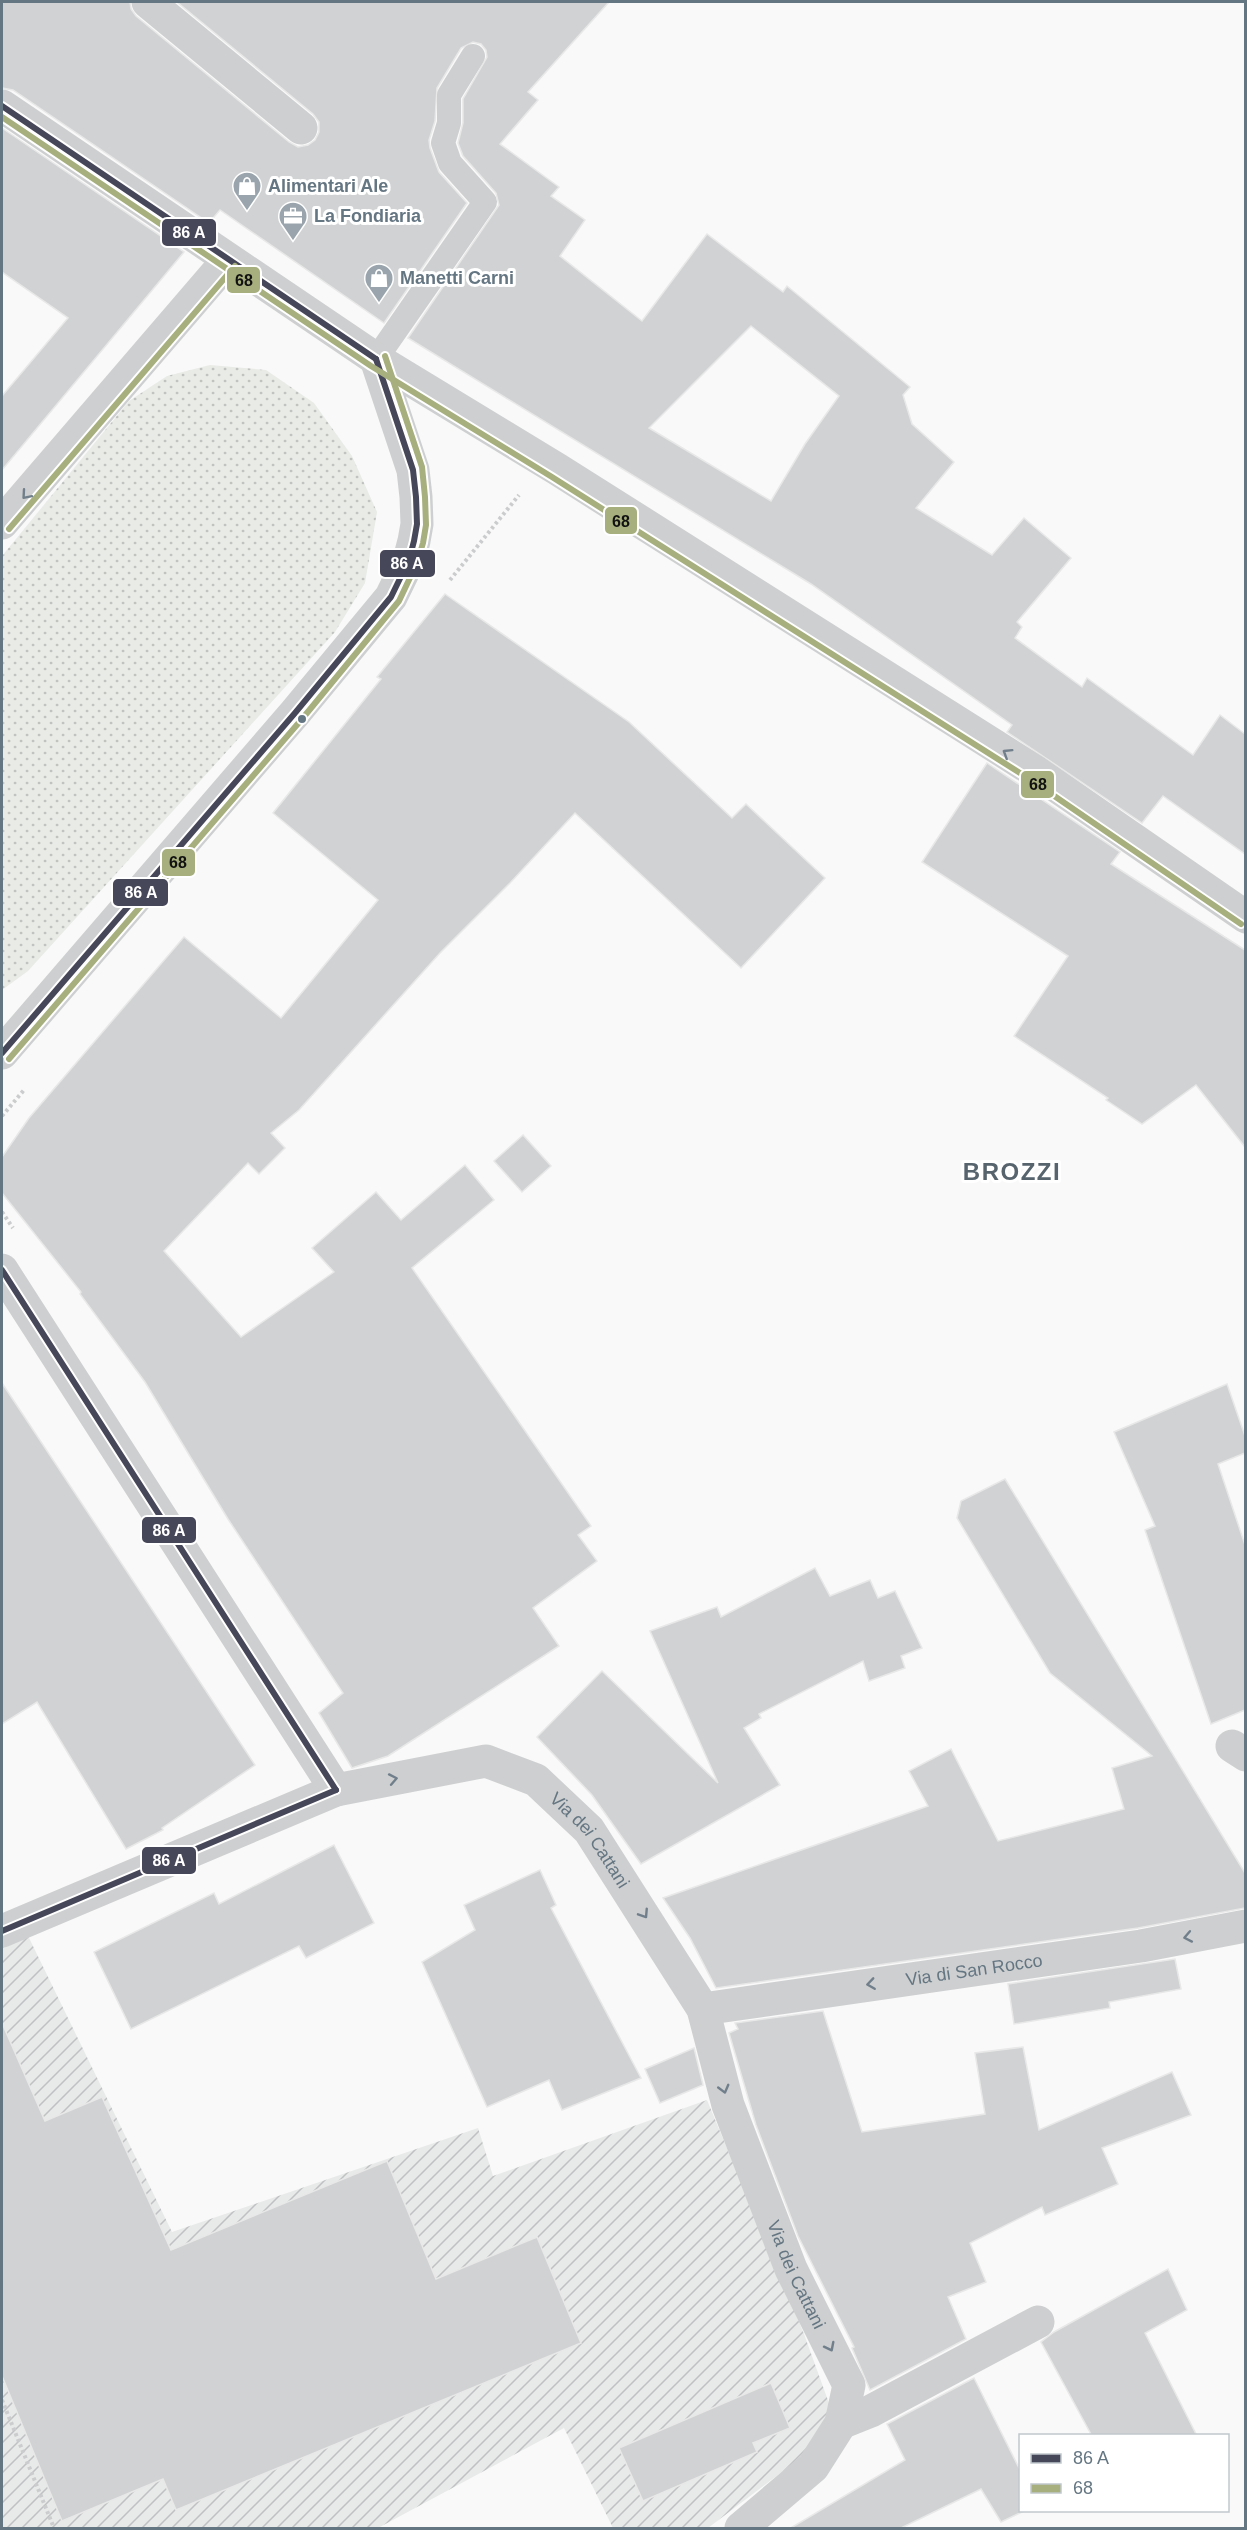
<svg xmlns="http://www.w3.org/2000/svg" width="1247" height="2530" viewBox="0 0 1247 2530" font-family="Helvetica,sans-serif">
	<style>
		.industrial { fill: url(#industrial-furrows) }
		.park { fill: url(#park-dots) }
		.building { fill: #d0d2d3; stroke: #e8e8e8; stroke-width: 1.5; fill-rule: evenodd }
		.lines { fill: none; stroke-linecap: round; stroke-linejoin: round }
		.path { stroke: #cbcccd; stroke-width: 4; stroke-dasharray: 3 3; stroke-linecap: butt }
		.service { stroke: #cecfd0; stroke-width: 24 }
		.minor { stroke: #cecfd0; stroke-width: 33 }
		.bus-1-casing { stroke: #fff; stroke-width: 10 }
		.bus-2-casing { stroke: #fff; stroke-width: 10 }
		.bus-1 { stroke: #47475a; stroke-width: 6 }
		.bus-2 { stroke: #a6af7d; stroke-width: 6 }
		.oneway { stroke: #707f8b }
		.bus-dot { fill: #657683; stroke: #fff; stroke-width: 2 }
		.labels { text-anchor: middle; stroke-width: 6; stroke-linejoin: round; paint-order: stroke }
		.poi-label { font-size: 18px; font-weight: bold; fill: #657683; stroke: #fff; text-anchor: start }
		.street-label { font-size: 18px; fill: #657683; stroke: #fff }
		.district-label { font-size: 24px; font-weight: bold; letter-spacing: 1.5px; fill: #57646e; stroke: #fff }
		.line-badge { stroke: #fff; stroke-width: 2 }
		.badge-label { font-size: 16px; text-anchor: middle; font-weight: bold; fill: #fff }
		.pale-badge-label { font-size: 16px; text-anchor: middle; font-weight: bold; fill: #111 }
	</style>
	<defs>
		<pattern id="industrial-furrows" width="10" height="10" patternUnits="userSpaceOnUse" patternTransform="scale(1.5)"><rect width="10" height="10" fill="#e8e9e9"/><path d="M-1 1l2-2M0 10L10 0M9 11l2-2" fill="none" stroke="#c0c1c2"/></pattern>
		<pattern id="park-dots" width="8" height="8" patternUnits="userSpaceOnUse" patternTransform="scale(1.5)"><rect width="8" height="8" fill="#e8ebe6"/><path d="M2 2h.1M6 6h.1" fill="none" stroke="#c0c3c0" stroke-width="1.8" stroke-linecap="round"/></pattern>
	</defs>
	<rect width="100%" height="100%" fill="#f9f9f9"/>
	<!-- industrial -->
	<path class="industrial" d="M15,1909L172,2232L478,2128L493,2176L707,2100L804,2334L830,2406L815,2447L708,2528H613L564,2428L378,2528H2V1915Z"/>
	<!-- park -->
	<path class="park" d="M210,365L266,370L314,403L352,456L377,512L365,583L335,632L28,971L2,990V556L129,401L167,376Z"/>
	<!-- building -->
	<g class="building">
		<path d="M2,2H130L131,9L136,16L289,142L298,147L308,145L315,140L319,132V122L313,114L177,2H609L528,92L538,100L500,144L559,187L551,196L585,220L560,256L642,321L707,234L783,292L787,286L910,387L903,395L912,424L954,462L916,508L992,555L1024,518L1071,558L1017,622L1022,627L1015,638L1082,687L1087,678L1193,755L1220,715L1245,734V854L1163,796L1142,823L1007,732L1012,725L811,584L408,338L499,205L496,193L463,156L458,143L463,123V99L487,57L486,50L481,44L473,42L461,48L437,88L435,121L429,140L430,148L439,172L467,203L384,323L220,210L209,223L13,90L2,88ZM751,326L839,396L805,444L771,501L649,428Z"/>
		<path d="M2,128L184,252L2,470V396L68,318L2,272Z"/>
		<path d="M445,594L629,722L732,818L746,804L825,878L741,968L575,813L510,883L440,953L299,1110L271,1133L285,1148L259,1174L248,1163L164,1251L241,1337L334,1272L312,1248L376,1192L401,1220L465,1165L494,1200L412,1268L591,1526L578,1535L597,1561L533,1608L559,1646L388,1756L352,1768L319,1713L343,1693L228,1519L145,1382L80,1294L81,1292L2,1193V1157L29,1118L184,937L281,1018L378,900L273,813L381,679L377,677Z"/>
		<path d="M987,763L1120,852L1111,864L1245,950V1147L1196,1085L1142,1124L1106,1100L1108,1098L1014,1036L1068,956L922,862Z"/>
		<path d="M523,1135L551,1166L522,1192L494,1161Z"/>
		<path d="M2,1383L255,1765L162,1828L163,1830L126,1849L37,1702L2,1724Z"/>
		<path d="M1227,1384L1245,1436V1453L1218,1464L1245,1545V1710L1211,1724L1145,1530L1155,1526L1114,1432Z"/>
		<path d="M1005,1479L1245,1873V1908L1138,1928L716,1988L690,1938L663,1898L928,1806L909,1771L951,1749L998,1841L1124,1809L1112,1768L1152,1756L1050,1673L957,1518L961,1501Z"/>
		<path d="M815,1568L830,1596L870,1580L878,1598L895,1591L922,1648L901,1656L905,1668L869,1681L863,1661L759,1714L761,1718L744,1728L780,1785L641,1864L592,1795L537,1737L602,1671L718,1783L650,1631L717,1607L721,1617Z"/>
		<path d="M334,1845L374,1923L306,1958L299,1946L131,2029L94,1952L214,1893L219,1904Z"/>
		<path d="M540,1870L556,1905L551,1908L641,2078L562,2110L549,2080L487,2107L422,1962L475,1930L464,1905Z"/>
		<path d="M1175,1959L1181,1989L1109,2002L1110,2008L1014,2024L1008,1984Z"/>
		<path d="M823,2011L862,2132L985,2114L975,2053L1023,2047L1039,2130L1172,2072L1191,2115L1102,2148L1118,2184L1045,2215L1042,2207L970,2243L986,2282L948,2297L966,2339L870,2390L852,2348L854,2347L798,2236L756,2125L729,2033L738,2029L735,2023Z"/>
		<path d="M2,2023L45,2121L102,2097L171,2250L387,2161L436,2279L537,2237L581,2343L176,2510L163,2479L62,2521L2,2376Z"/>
		<path d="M694,2048L703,2085L660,2103L645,2069Z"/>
		<path d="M1168,2269L1187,2310L1145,2333L1197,2436H1092L1041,2342L1054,2332Z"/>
		<path d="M974,2378L1020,2470V2511H1024L1001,2522L981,2489L899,2529H789L905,2460L887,2424Z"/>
		<path d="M771,2383L790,2428L753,2443L757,2452L643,2501L619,2448Z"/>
	</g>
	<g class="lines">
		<!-- path -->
		<g class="path">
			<path d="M450,580L519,495"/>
			<path d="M2,1116L24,1090"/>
			<path d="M2,1212L13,1228"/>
			<path d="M2,2400L54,2528"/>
		</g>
		<!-- service -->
		<path class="service" d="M376,359L485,202L450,163L443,143L449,123V95L473,56"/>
		<!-- minor -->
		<g class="minor">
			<path d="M148,2L301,128"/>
			<path d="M2,106L376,359L557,469L1036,772L1246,917"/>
			<path d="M2,523L228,260"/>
			<path d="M2,1053L295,713L391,597L409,560L414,541L417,524L416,497L413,470L376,359"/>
			<path d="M2,1270L336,1790"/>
			<path d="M1232,1746L1246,1755"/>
			<path id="s1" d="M2,1931L336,1790L486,1761L536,1780L589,1830L703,2009L728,2105L791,2269L849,2385L841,2423L813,2467L741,2528"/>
			<path id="s2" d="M703,2009L1141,1946L1246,1926"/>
			<path d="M841,2423L871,2411L1038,2322"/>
		</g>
		<!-- bus-1 casing -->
		<g class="bus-1-casing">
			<g id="bus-1">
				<path d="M2,106L376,359"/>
				<path d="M2,1053L295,713L391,597L409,560L414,541L417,524L416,497L413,470L376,359"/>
				<path d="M2,1270L336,1790"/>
				<path d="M2,1931L336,1790"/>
			</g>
		</g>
		<!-- bus-2 casing -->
		<g class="bus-2-casing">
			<g id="bus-2">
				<path d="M2,117L371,366L552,477L1031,780L1241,924"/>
				<path d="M9,529L235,266"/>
				<path d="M9,1059L302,719L399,601L417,563L423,543L426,525L425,497L422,467L385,356"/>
			</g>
		</g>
		<!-- bus-1 -->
		<use href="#bus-1" class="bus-1"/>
		<!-- bus-2 -->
		<use href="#bus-2" class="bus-2"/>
	</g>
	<!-- one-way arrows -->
	<defs><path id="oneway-chevron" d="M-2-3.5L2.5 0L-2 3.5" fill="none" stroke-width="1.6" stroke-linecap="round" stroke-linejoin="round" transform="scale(1.5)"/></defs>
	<g class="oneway">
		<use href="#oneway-chevron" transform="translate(26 495) rotate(131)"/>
		<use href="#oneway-chevron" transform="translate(1007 753) rotate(-148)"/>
		<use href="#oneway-chevron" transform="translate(393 1779) rotate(-11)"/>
		<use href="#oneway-chevron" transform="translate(644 1914) rotate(57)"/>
		<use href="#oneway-chevron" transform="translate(1188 1937) rotate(169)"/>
		<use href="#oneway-chevron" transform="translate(871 1984) rotate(172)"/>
		<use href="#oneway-chevron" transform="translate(724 2089) rotate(75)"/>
		<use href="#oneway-chevron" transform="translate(830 2347) rotate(63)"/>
	</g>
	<!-- icons -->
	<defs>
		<g id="shop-pin" transform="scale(1.5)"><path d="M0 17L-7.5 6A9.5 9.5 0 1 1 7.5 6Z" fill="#99a4ac" stroke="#fff"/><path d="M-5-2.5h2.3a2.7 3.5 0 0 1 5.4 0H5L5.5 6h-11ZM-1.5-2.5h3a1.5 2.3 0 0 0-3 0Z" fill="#fff"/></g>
		<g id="office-pin" transform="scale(1.5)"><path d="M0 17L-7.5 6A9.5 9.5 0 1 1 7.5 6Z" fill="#99a4ac" stroke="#fff"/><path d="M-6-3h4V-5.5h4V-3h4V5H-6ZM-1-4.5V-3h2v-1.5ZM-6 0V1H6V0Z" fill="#fff"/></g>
	</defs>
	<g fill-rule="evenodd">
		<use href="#shop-pin" x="247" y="186"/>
		<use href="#office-pin" x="293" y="216"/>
		<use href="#shop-pin" x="379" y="278"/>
	</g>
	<!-- markers -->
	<circle class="bus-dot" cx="302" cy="719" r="5"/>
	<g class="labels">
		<!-- poi labels -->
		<g class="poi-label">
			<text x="268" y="192">Alimentari Ale</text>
			<text x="314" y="222">La Fondiaria</text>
			<text x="400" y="284">Manetti Carni</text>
		</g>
		<!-- street labels -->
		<g class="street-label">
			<text dy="6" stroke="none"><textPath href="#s1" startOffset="650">Via dei Cattani</textPath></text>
			<text dy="6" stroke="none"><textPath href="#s2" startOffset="274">Via di San Rocco</textPath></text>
			<text dy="6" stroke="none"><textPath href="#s1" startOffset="1136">Via dei Cattani</textPath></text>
		</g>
		<!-- district labels -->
		<g class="district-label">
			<text x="1012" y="1180">BROZZI</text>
		</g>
	</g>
	<g class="line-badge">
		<rect x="161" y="218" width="56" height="29" rx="6" fill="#47475a"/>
		<rect x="226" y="266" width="35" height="28" rx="6" fill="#a6af7d"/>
		<rect x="604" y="506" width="34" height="29" rx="6" fill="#a6af7d"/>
		<rect x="379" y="549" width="57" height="29" rx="6" fill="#47475a"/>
		<rect x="1020" y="770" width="35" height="29" rx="6" fill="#a6af7d"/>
		<rect x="161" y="848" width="35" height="29" rx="6" fill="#a6af7d"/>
		<rect x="112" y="878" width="57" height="29" rx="6" fill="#47475a"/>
		<rect x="141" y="1516" width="56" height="28" rx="6" fill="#47475a"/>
		<rect x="141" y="1846" width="56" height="29" rx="6" fill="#47475a"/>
	</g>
	<g class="badge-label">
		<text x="189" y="238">86 A</text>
		<text x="407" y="569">86 A</text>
		<text x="141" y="898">86 A</text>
		<text x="169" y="1536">86 A</text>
		<text x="169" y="1866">86 A</text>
	</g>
	<g class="pale-badge-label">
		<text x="244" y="286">68</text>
		<text x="621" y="527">68</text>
		<text x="1038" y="790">68</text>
		<text x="178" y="868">68</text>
	</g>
	<!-- border -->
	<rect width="1247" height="2530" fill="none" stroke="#657683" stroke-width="6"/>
	<!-- legend -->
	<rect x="1019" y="2434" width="210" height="78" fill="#ffffff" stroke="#c1c8cd" stroke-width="1.5"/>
	<rect x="1031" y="2454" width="30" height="9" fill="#47475a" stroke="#c1c8cd" stroke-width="1.5"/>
	<text x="1073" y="2464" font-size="18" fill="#657683">86 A</text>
	<rect x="1031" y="2484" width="30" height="9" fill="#a6af7d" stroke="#c1c8cd" stroke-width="1.5"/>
	<text x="1073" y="2494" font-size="18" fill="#657683">68</text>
</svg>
